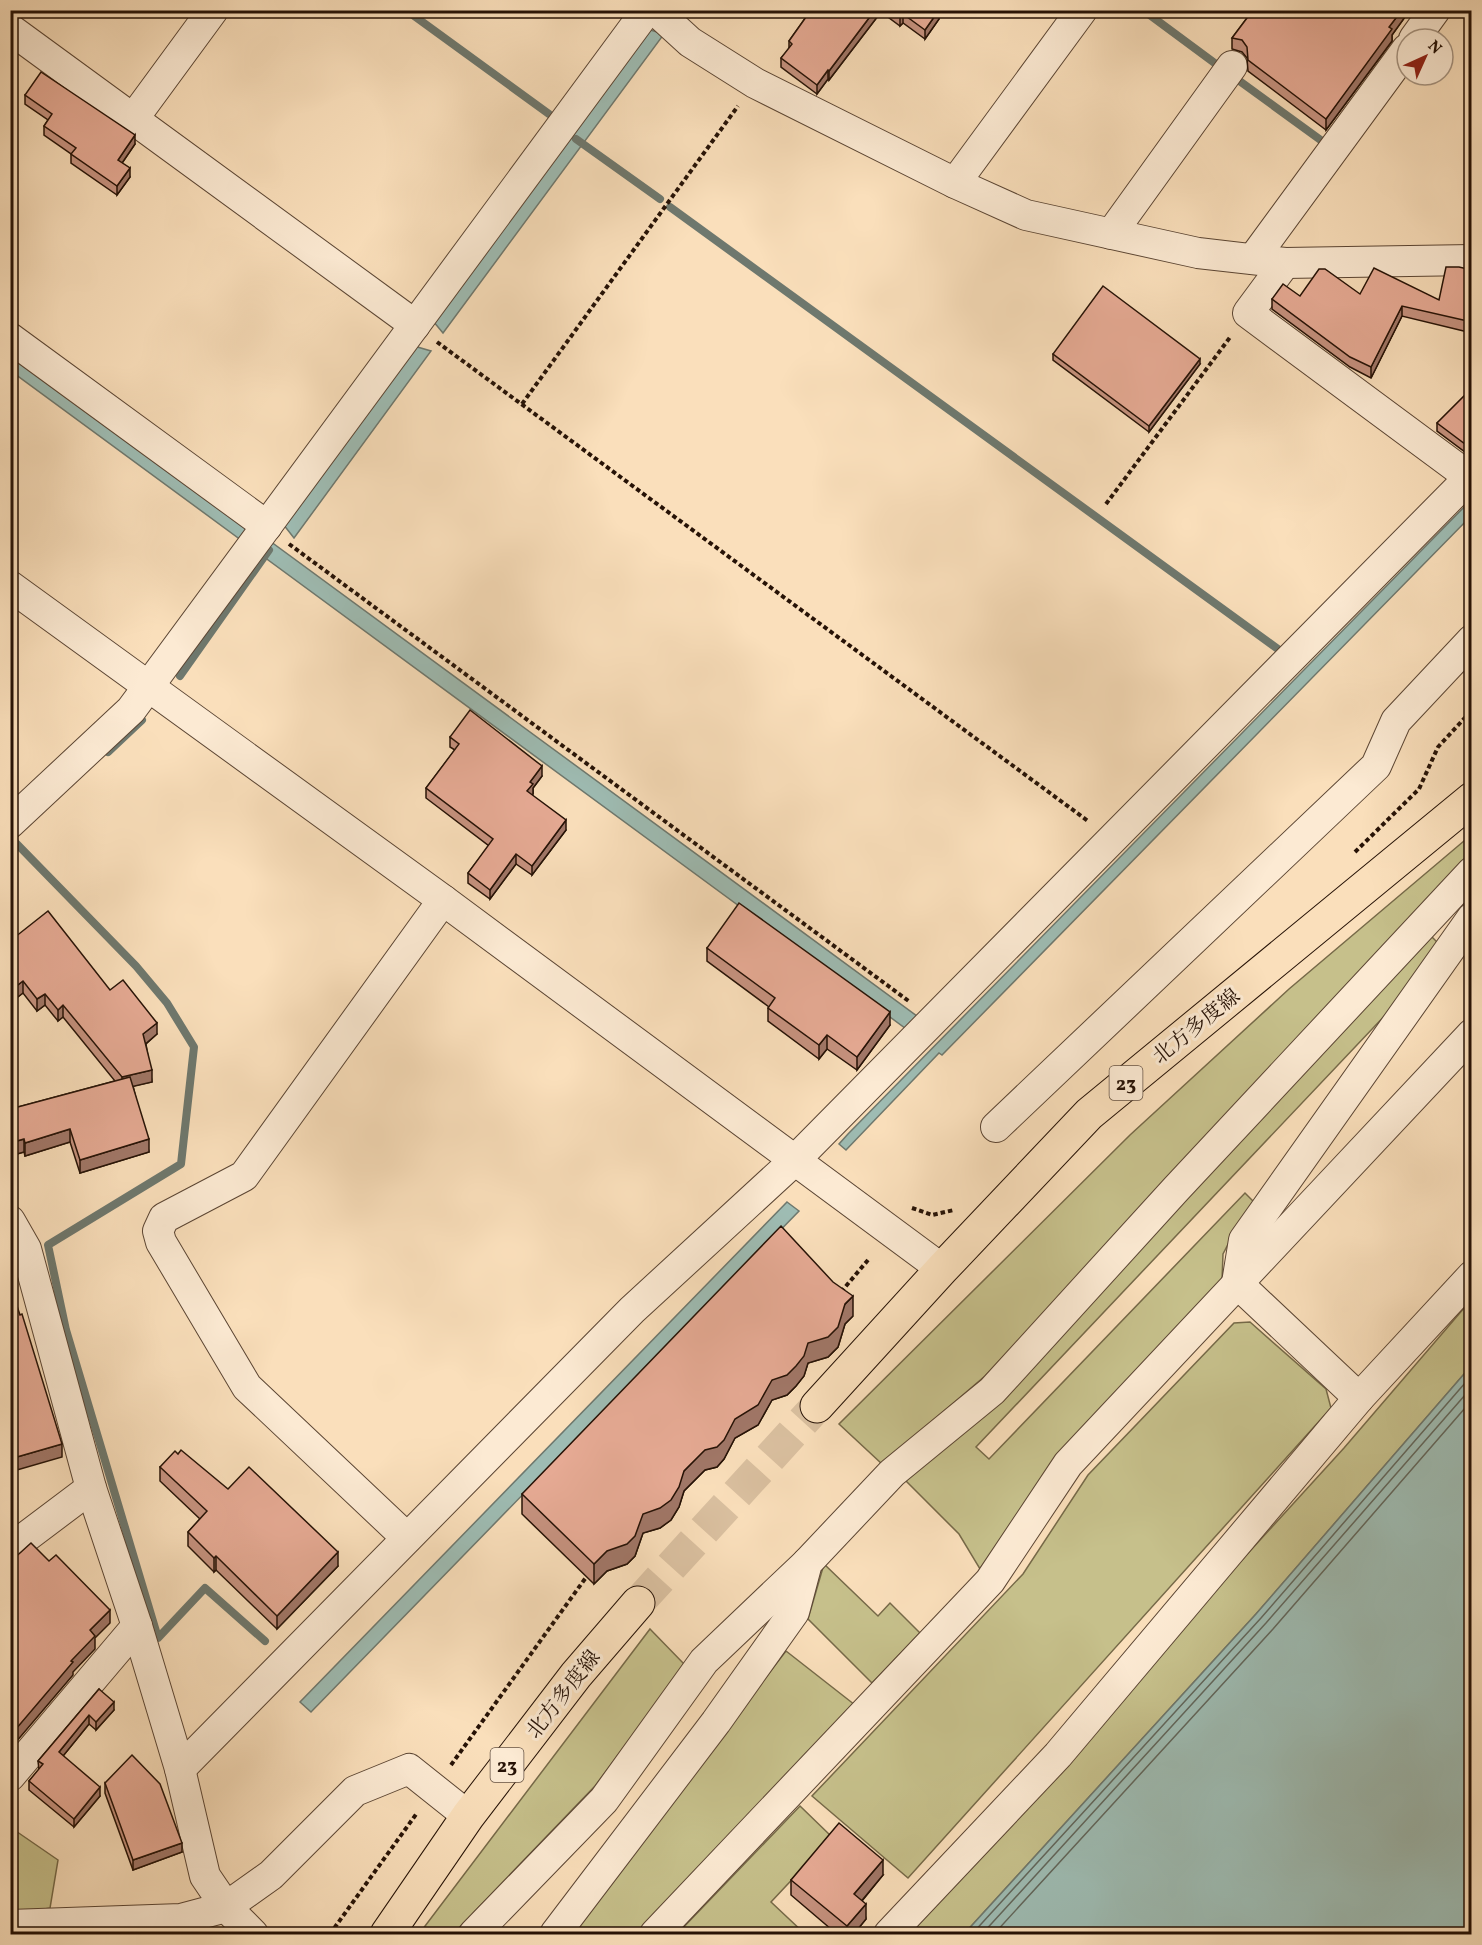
<svg xmlns="http://www.w3.org/2000/svg" width="1482" height="1945" viewBox="0 0 1482 1945" font-family="Vollkorn,'Noto Serif JP',serif">
	<style>
		.green { fill: #c6c08b; stroke: #766948; stroke-width: 1.5 }
		.water { fill: #9ebcb3; stroke: #6e786e; stroke-width: 1.5 }
		.lines { fill: none; stroke-linecap: round; stroke-linejoin: round }
		.shore { stroke: #62675c; stroke-width: 1.5 }
		.stream { stroke: #6e786e; stroke-width: 8 }
		.major-tunnel { stroke: #dac0a0; stroke-width: 33; stroke-dasharray: 33 16; stroke-linecap: butt }
		.minor-casing { stroke: #5b4533; stroke-width: 32 }
		.major-casing { stroke: #261206; stroke-width: 35 }
		.path { stroke: #261206; stroke-width: 4; stroke-dasharray: 4.5 3; stroke-linecap: butt }
		.minor { stroke: #fcead3; stroke-width: 30 }
		.major { stroke: #fadfbb; stroke-width: 33 }
		.wall { fill: #c6927f; stroke: #261206; stroke-width: 1.5 }
		.shaded-wall { fill: #a17768; stroke: #261206; stroke-width: 1.5 }
		.building { fill: #e6aa94; stroke: #261206; stroke-width: 1.5 }
		.labels { text-anchor: middle; stroke-width: 6; stroke-linejoin: round; paint-order: stroke }
		.shield { fill: #fcead3; stroke: #665344; stroke-width: 1.5 }
		.shield-label { font-size: 20px; font-weight: bold; fill: #261206 }
		.street-label { font-size: 21px; fill: #261206; stroke: #fcead3 }
	</style>
	<rect width="100%" height="100%" fill="#fadfbb"/>
	<filter id="stains"><feTurbulence type="fractalNoise" baseFrequency=".00333" numOctaves="4"/><feColorMatrix values="0 0 0 0 .2 0 0 0 0 .09 0 0 0 0 .02 0 0 0 .5 -.17"/></filter>
	<radialGradient id="worn" r=".72"><stop offset=".6" stop-color="#630" stop-opacity="0"/><stop offset="1" stop-color="#630" stop-opacity=".3"/></radialGradient>
	<!-- green -->
	<g class="green">
		<path d="M1471,835V859L985,1376L882,1464L839,1424L1130,1135L1289,989Z"/>
		<path d="M1430,935L1438,943L1392,1008L976,1447L989,1459L1245,1193L1256,1204L1233,1235L1223,1254L1222,1280L1064,1454L980,1569L959,1534L904,1479Z"/>
		<path d="M1471,1300V1366L1256,1614L964,1934H901L1344,1448Z"/>
		<path d="M1250,1322L1326,1389L1331,1408L908,1878L812,1796L1023,1574L1088,1475L1234,1323Z"/>
		<path d="M824,1564L878,1616L890,1603L920,1633L872,1683L808,1619Z"/>
		<path d="M650,1629L685,1665L595,1786L453,1934H419Z"/>
		<path d="M786,1651L855,1705L637,1934H568Z"/>
		<path d="M800,1806L832,1837L771,1902L805,1934H677Z"/>
		<path d="M10,1827L58,1860L50,1908L11,1915Z"/>
	</g>
	<!-- water -->
	<g class="water">
		<path d="M647,29L664,34L443,333L433,321Z"/>
		<path d="M414,346L431,351L294,538L283,524Z"/>
		<path d="M11,351L921,1019L909,1031L11,371Z"/>
		<path d="M1471,500V516L942,1055L939,1053L846,1150L839,1144L848,1134Z"/>
		<path d="M787,1202L799,1211L311,1712L300,1702Z"/>
		<path d="M1471,1366V1934H964L1256,1614Z"/>
	</g>
	<g class="lines">
		<!-- shore -->
		<g class="shore">
			<path d="M972,1934L1261,1618L1472,1375"/>
			<path d="M982,1934L1266,1623L1472,1387"/>
			<path d="M994,1934L1273,1629L1472,1400"/>
		</g>
		<!-- stream -->
		<g class="stream">
			<path d="M406,10L549,114"/>
			<path d="M1143,10L1220,67"/>
			<path d="M1234,77L1322,141"/>
			<path d="M576,139L660,199"/>
			<path d="M670,207L1282,652"/>
			<path d="M180,676L269,550"/>
			<path d="M108,752L142,720"/>
			<path d="M13,840L136,966L167,1003L194,1047L181,1164L48,1245L66,1330L158,1638L205,1588L265,1641"/>
		</g>
		<!-- major-tunnel -->
		<path class="major-tunnel" d="M638,1603L817,1406"/>
		<!-- minor casing -->
		<g class="minor-casing">
			<g id="minor">
				<path d="M655,10L690,42L755,83L955,183L1026,215L1198,253L1285,263L1472,260"/>
				<path d="M10,29L415,325"/>
				<path d="M1414,39L1435,10"/>
				<path d="M133,119L213,10"/>
				<path d="M955,183L1082,10"/>
				<path d="M1111,234L1232,66"/>
				<path d="M1253,259L1407,49"/>
				<path d="M1285,263L1248,313L1472,479"/>
				<path d="M10,338L267,526"/>
				<path d="M10,586L443,900L942,1269"/>
				<path d="M10,823L131,710L647,10"/>
				<path d="M996,1127L1376,766L1396,721L1472,640"/>
				<path d="M10,1221L26,1249L91,1488L137,1626L180,1769L205,1876L226,1907L253,1934"/>
				<path d="M1359,1398L1237,1283L1244,1240L1472,918"/>
				<path d="M407,1538L247,1387L161,1242L158,1231L164,1218L244,1176L443,900"/>
				<path d="M10,1549L91,1488"/>
				<path d="M180,1769L632,1310L794,1161L1472,475"/>
				<path d="M10,1776L137,1626"/>
				<path d="M10,1925L181,1919L226,1907L271,1875L355,1791L409,1769L468,1816"/>
				<path d="M474,1934L604,1800L704,1661L807,1563"/>
				<path d="M555,1934L716,1722L794,1612L807,1563L892,1473L992,1391L1176,1189L1472,872"/>
				<path d="M655,1934L990,1581L1068,1464L1472,1034"/>
				<path d="M889,1934L1058,1755L1359,1398L1472,1276"/>
			</g>
		</g>
		<!-- major casing -->
		<g class="major-casing">
			<g id="major">
				<path d="M817,1406L942,1269L1089,1114L1472,799"/>
				<path d="M387,1934L468,1816L576,1675L638,1603"/>
			</g>
		</g>
		<!-- path -->
		<g class="path">
			<path d="M437,342L1088,821"/>
			<path d="M522,404L738,106"/>
			<path d="M1106,504L1231,336"/>
			<path d="M289,544L910,1002"/>
			<path d="M1355,852L1419,789L1438,747L1472,710"/>
			<path d="M912,1208L932,1215L954,1210"/>
			<path d="M841,1292L868,1260"/>
			<path d="M451,1765L587,1576"/>
			<path d="M330,1934L417,1813"/>
		</g>
		<!-- minor -->
		<use href="#minor" class="minor"/>
		<!-- major -->
		<use href="#major" class="major"/>
	</g>
	<!-- wall -->
	<g class="wall">
		<path d="M811,10H939V19L925,39L903,23L900,26L881,12L829,80L828,79L817,94L781,67V58L789,49V41Z"/>
		<path d="M1253,10H1410L1392,35V41L1326,130L1248,71L1247,58L1242,52L1232,49V38Z"/>
		<path d="M25,95L135,144L122,163L130,177L117,195L71,163V154L44,135V126L48,120L25,104Z"/>
		<path d="M1472,270V333L1402,316L1371,378L1350,367L1272,309V299L1300,296L1360,294L1439,300Z"/>
		<path d="M1053,354L1200,364L1149,432L1053,360Z"/>
		<path d="M1472,395L1469,455L1437,431V423Z"/>
		<path d="M450,737L542,776L533,788V794L532,795L566,830L532,875L516,864L490,899L468,883V873L489,846L426,798V788L455,750L450,747Z"/>
		<path d="M10,941L110,990L157,1034L146,1044L152,1082L133,1086L149,1152L80,1173L70,1142L25,1156L24,1152L10,1156V1120L14,1118V1108L115,1081L63,1017L58,1021L45,1005L37,1011L23,993L10,1003Z"/>
		<path d="M707,948L890,1025L857,1070L827,1049L819,1059L768,1021V1008L769,1007L707,961Z"/>
		<path d="M853,1316L845,1324L838,1347L828,1357L808,1363L804,1376L796,1386L787,1395L772,1400L758,1425L735,1438L724,1459L717,1467L705,1470L684,1491L679,1507L671,1520L660,1528L643,1533L635,1556L627,1564L607,1571L594,1584L522,1514V1494Z"/>
		<path d="M160,1467L228,1489L338,1566L277,1629L216,1570L214,1572L188,1546V1532L200,1519L160,1481Z"/>
		<path d="M99,1689L114,1710L96,1730L89,1724L63,1756L100,1796L74,1827L29,1790V1781L39,1770L38,1761Z"/>
		<path d="M105,1783L182,1852L133,1870L105,1793Z"/>
		<path d="M883,1875L862,1901L866,1919L853,1935H838L791,1895V1880Z"/>
	</g>
	<!-- shaded-wall -->
	<g class="shaded-wall">
		<path d="M875,10H881V12L829,80V71Z"/>
		<path d="M939,10V19L925,39V30Z"/>
		<path d="M1402,10H1410L1392,35V41L1326,130V119L1389,27Z"/>
		<path d="M903,14V23L900,26V17Z"/>
		<path d="M828,70V79L817,94V85Z"/>
		<path d="M135,135V144L118,169V160Z"/>
		<path d="M130,168V177L117,195V186Z"/>
		<path d="M1402,306V316L1371,378V367Z"/>
		<path d="M1200,359V364L1149,432V426Z"/>
		<path d="M1472,444V452L1469,455V447Z"/>
		<path d="M542,766V776L533,788V794L527,801V791L530,782Z"/>
		<path d="M566,820V830L532,875V866Z"/>
		<path d="M516,854V864L490,899V890Z"/>
		<path d="M23,981V993L10,1003V991Z"/>
		<path d="M45,994V1005L37,1011V999Z"/>
		<path d="M63,1005V1017L58,1021V1010Z"/>
		<path d="M890,1012V1025L857,1070V1057Z"/>
		<path d="M157,1023V1034L143,1046V1034Z"/>
		<path d="M827,1035V1049L819,1059V1045Z"/>
		<path d="M152,1070V1082L122,1089V1077Z"/>
		<path d="M70,1129V1142L25,1156V1143Z"/>
		<path d="M24,1139V1152L10,1156V1143Z"/>
		<path d="M149,1139V1152L80,1173V1160Z"/>
		<path d="M853,1296V1316L845,1324L838,1347L828,1357L808,1363L804,1376L796,1386L787,1395L772,1400L758,1425L735,1438L724,1459L717,1467L705,1470L684,1491L679,1507L671,1520L660,1528L643,1533L635,1556L627,1564L607,1571L594,1584V1564Z"/>
		<path d="M62,1444V1457L10,1472V1459Z"/>
		<path d="M338,1552V1566L277,1629V1616Z"/>
		<path d="M216,1556V1570L214,1572V1558Z"/>
		<path d="M110,1610V1623L95,1638V1649L73,1672V1675L10,1749V1736L90,1630Z"/>
		<path d="M114,1702V1710L96,1730V1722Z"/>
		<path d="M89,1715V1724L59,1761V1752Z"/>
		<path d="M100,1787V1796L74,1827V1819Z"/>
		<path d="M182,1843V1852L133,1870V1860Z"/>
		<path d="M883,1860V1875L854,1910V1894Z"/>
		<path d="M866,1904V1919L853,1935H847V1926Z"/>
	</g>
	<!-- building -->
	<g class="building">
		<path d="M811,10H875L829,71L828,70L817,85L781,58L792,44L789,41Z"/>
		<path d="M891,10H939L925,30L903,14L900,17Z"/>
		<path d="M1253,10H1402L1389,27L1392,29L1326,119L1248,60L1247,47L1242,40L1232,38Z"/>
		<path d="M41,72L135,135L118,160L130,168L117,186L71,154L76,148L44,126L52,114L25,95Z"/>
		<path d="M1446,267H1459L1472,270V322L1402,306L1371,367L1350,357L1272,299L1283,284L1300,296L1319,269H1325L1360,294L1374,268L1439,300Z"/>
		<path d="M1103,286L1200,359L1149,426L1053,354Z"/>
		<path d="M1467,393L1472,395V444L1469,447L1437,423Z"/>
		<path d="M470,710L542,766L530,782L533,784L527,791L566,820L532,866L516,854L490,890L468,873L493,839L426,788L459,744L450,737Z"/>
		<path d="M739,903L890,1012L857,1057L827,1035L819,1045L768,1008L775,998L707,948Z"/>
		<path d="M48,911L110,990L123,980L157,1023L143,1034L152,1070L122,1077L63,1005L58,1010L45,994L37,999L23,981L10,991V941Z"/>
		<path d="M130,1077L149,1139L80,1160L70,1129L25,1143L24,1139L10,1143V1120L17,1118L14,1108Z"/>
		<path d="M781,1226L833,1282L853,1296L845,1304L838,1327L828,1337L808,1343L804,1356L796,1366L787,1375L772,1380L758,1405L735,1419L724,1440L717,1447L705,1450L684,1471L679,1487L671,1500L660,1508L643,1514L635,1536L627,1544L607,1551L594,1564L522,1494Z"/>
		<path d="M10,1285L20,1315L22,1314L62,1444L10,1459Z"/>
		<path d="M181,1450L228,1489L249,1467L338,1552L277,1616L216,1556L214,1558L188,1532L207,1511L160,1467L175,1451L178,1454Z"/>
		<path d="M31,1543L49,1561L56,1555L110,1610L90,1630L95,1636L71,1661L73,1662L10,1736V1562Z"/>
		<path d="M99,1689L114,1702L96,1722L89,1715L59,1752L100,1787L74,1819L29,1781L43,1764L38,1761Z"/>
		<path d="M132,1755L160,1784L182,1843L133,1860L105,1783Z"/>
		<path d="M839,1823L883,1860L854,1894L866,1904L847,1926L791,1880Z"/>
		<path d="M149,1929L167,1935H148Z"/>
	</g>
	<g class="labels">
		<!-- shield labels -->
		<g class="shield">
			<rect x="1109.5" y="1066" width="33" height="34" rx="4.5"/>
			<rect x="490.5" y="1748" width="33" height="34" rx="4.5"/>
		</g>
		<g class="shield-label">
			<text x="1126" y="1090">23</text>
			<text x="507" y="1772">23</text>
		</g>
		<!-- street labels -->
		<g class="street-label">
			<text transform="translate(1196 1026) rotate(-39)" y="7">北方多度線</text>
			<text transform="translate(563 1694) rotate(-52)" y="7">北方多度線</text>
		</g>
	</g>
	<!-- margin -->
	<rect width="1482" height="1945" fill="none" stroke="#fadfbb" stroke-width="36"/>
	<rect x="12" y="12" width="1458" height="1921" fill="none" stroke="#261206" stroke-width="3"/>
	<rect x="18" y="18" width="1446" height="1909" fill="none" stroke="#261206" stroke-width="1.5"/>
	<!-- north arrow -->
	<g transform="translate(1425 57) rotate(45)"><circle r="28" fill="#fcead3" stroke="#a69481" stroke-width="1.5"/>
	<path d="M0-4.5L10 22L0 15L-10 22Z" fill="#8f2418"/>
	<text y="-9" font-size="16" font-weight="bold" text-anchor="middle" fill="#261206">N</text>
	</g>
	<rect width="100%" height="100%" filter="url(#stains)"/>
	<rect width="100%" height="100%" fill="url(#worn)"/>
</svg>
